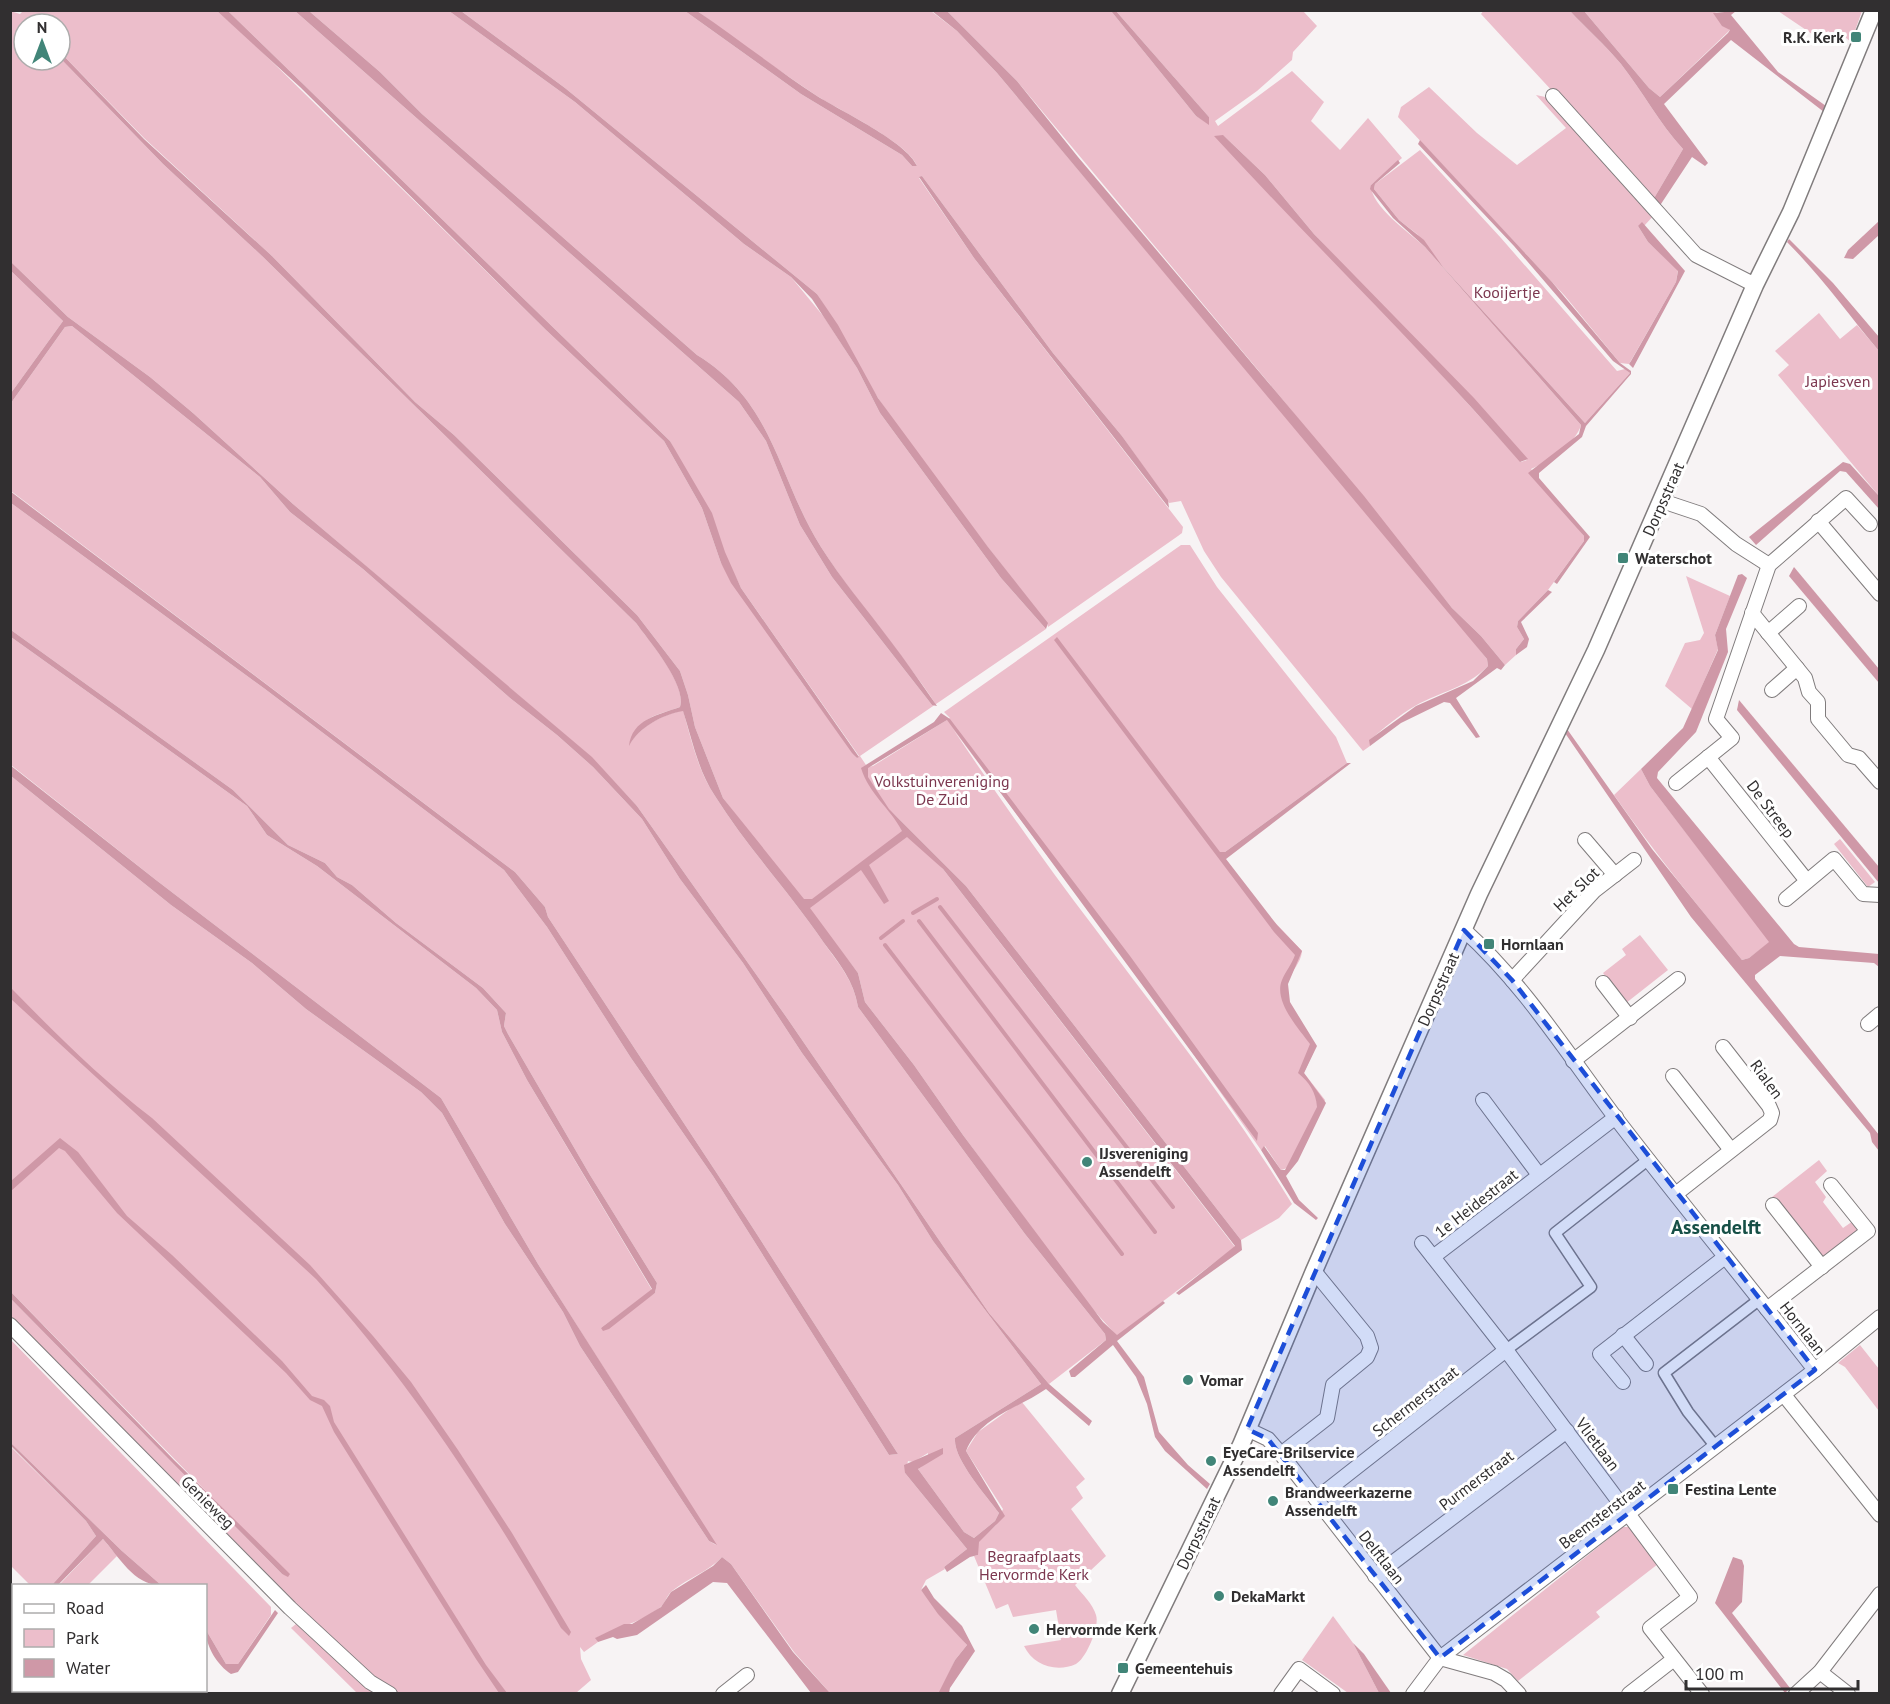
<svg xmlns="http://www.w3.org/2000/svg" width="1890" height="1704" viewBox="0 0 1890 1704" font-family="'PT Sans',sans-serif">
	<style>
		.green { fill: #ecbecb; fill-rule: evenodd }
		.water { fill: #cf98a7 }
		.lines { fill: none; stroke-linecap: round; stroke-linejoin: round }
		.stream { stroke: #cf98a7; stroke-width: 4 }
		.pedestrian-casing { stroke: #807c7d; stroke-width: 13 }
		.minor-casing { stroke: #807c7d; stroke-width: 16 }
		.tertiary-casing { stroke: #807c7d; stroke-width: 19 }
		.pedestrian { stroke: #fff; stroke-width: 10 }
		.minor { stroke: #fff; stroke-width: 14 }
		.tertiary { stroke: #fff; stroke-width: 16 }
		.marked { fill: #1d4ed8; fill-opacity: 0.2; stroke: #1d4ed8; stroke-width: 4.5; stroke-dasharray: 12 8; stroke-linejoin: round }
		.poi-dot { fill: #418578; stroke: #fff; stroke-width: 2 }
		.labels { text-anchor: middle; stroke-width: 6; stroke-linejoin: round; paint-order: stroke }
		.poi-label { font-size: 16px; font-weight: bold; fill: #312f30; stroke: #fff; text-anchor: start }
		.park-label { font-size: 16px; fill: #7c374f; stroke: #fff }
		.street-label { font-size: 16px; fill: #312f30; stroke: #fff }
		.quarter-label { font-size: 20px; font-weight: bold; fill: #164f46; stroke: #fff }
	</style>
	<rect width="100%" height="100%" fill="#f7f3f4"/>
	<!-- green -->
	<g class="green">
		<path d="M24,10L217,11L250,40L546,330L664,441L702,508L721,563L800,680L857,758L859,756L741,588L670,441L228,11H295L739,402L766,441L800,525L832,577L932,705H936C929,693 919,680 910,668C881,627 847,589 821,547C777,477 775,403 697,355L422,114L380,72L309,11H449L575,102L744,244L791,277L824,317L857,368L880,413L1001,578L1046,629L860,756L866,765L862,768L873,766L950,718L944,712L947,710L1181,545H1190L1217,587L1336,737L1347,763L1225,852H1220L1267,914L1302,951C1301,963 1292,970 1288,981C1281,1004 1305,1029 1316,1046L1304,1073L1325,1100C1317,1117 1301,1168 1281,1170L1265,1146L1261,1150L1156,1001L953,729C998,796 1044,862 1093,926C1161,1017 1233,1107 1292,1204L1279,1218L1241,1240L966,886L891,811L943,869L1235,1247L1117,1336L1089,1305L963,1135L914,1065L865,1002L858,973L723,798L695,727L688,695L680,671L637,615L454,435L415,402L272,256L144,138L60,52V24H35L30,19L26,21L29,24H24V60L60,58L163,164L262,256L636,623C649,641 687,684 680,707C651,717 644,715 630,744C640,726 663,715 683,710C691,739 698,771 715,796C747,847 790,893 824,943C839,964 854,981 858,1007L1025,1234L1105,1334L1106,1340L1049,1384L989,1313L787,1018L637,806L591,757L293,504L193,413L150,377L68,317L11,262L10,11L20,14Z"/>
		<path d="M1484,10L1570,11C1586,28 1605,45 1621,64C1643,92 1659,123 1683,149L1653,200L1481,14Z"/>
		<path d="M461,11H685L801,94L902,155L912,166H917C909,143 839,110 817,96C776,69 736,40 697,11H931L957,31L997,73L1451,614L1487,659L1488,666C1465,689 1441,691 1415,706C1398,716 1384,728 1370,740V746L1363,751L1221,577L1204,551L1181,501L1169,503L1122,436L1053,353L922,176L919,178L974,258L1183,527L1182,533L1178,536L1048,627L1047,623C990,550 932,477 880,401C857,367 840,329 817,294L565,88Z"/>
		<path d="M947,11H1111L1196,116L1209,124V117L1116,11H1303L1317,26L1293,52L1292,60L1257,91L1215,121L1218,126L1292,71L1324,102L1311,121L1340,150L1368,118L1402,158L1371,185C1371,207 1410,233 1425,247L1581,425C1576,443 1548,462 1531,469L1584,536V541L1548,590L1518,621L1517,627L1524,639L1516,649V655L1505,665L1481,636L1452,608L1283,400L1017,81ZM1223,135L1265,175L1314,234L1527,460L1521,462Z"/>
		<path d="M1584,11H1720L1714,13L1730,30L1660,97L1649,88Z"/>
		<path d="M1778,11L1862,10V11L1851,42L1840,33L1836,37L1828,31L1821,40Z"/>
		<path d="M1429,87L1477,133L1517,165L1566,128L1536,95L1550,98L1656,213L1644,226H1638L1648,242L1678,270L1676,282L1629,364L1620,363L1565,296L1398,117L1401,107Z"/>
		<path d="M1420,150L1501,238L1617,371L1625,369L1630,373L1585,423L1443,267L1417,234L1399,220L1374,189L1375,184Z"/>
		<path d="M11,271L63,321L11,393Z"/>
		<path d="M1819,313L1840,339L1857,325L1879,351V496L1778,375L1789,365L1775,351Z"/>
		<path d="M72,326L260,477L290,512L363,569L510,698L557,735L593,767L642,819L680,879L743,963L802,1053L898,1185L933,1241L1041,1384L955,1438C953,1459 986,1495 999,1513L995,1521L974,1538L964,1532L918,1469L928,1462V1453L913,1462L908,1461L905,1473L967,1549L944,1567L945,1569L926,1580L921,1590L967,1645L955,1660L940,1693H830L794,1652L731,1564L722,1557C708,1572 688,1578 672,1591C666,1596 665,1605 658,1609C639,1623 617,1627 596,1638L598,1642L584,1652L580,1647L581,1659L591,1680L576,1693H398L376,1680L328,1637L11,1319V1299L282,1574L289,1576L11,1292V776L171,905L252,963L306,1009L421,1092L442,1113L505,1224L563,1312L580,1346L709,1541L716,1545L538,1264L441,1098L156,880L11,765V637L247,806L267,835L317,866L476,988L497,1010L502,1032L527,1080L652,1290L601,1328L655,1293L657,1283L590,1175L508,1034L504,1026L506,1013L483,988L396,923L352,885L337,877L325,863L288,845L233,790L11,630V503L265,689L504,870L547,927L631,1058L713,1176L889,1455L898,1454L749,1222L548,917L545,907L515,872L11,491V403L65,327Z"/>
		<path d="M1686,576L1730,596L1715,635L1718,649L1692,709L1665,686L1685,643L1700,640L1704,633Z"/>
		<path d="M1641,769L1650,786L1770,942L1749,958L1742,960C1698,906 1654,852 1614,795Z"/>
		<path d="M1840,839L1875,882L1868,887L1834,844Z"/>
		<path d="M1640,935L1668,970L1626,1003L1603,973L1626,955L1622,949Z"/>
		<path d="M1819,1160L1827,1171L1815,1182L1826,1197L1823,1202L1843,1228L1853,1221L1861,1228L1823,1259L1772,1197Z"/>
		<path d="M10,1339L271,1607V1615L238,1664H226L206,1630V1586L161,1585L122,1551L11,1443Z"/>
		<path d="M1860,1345L1879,1369V1411L1845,1367L1838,1363Z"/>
		<path d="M1021,1401L1085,1479L1076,1487L1083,1498L1071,1509L1106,1556L1075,1585C1082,1594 1093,1604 1096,1615C1100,1626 1086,1659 1076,1664C1056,1673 1033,1665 1024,1646L1061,1640L1056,1610L1013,1617L1008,1604L996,1609L974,1556L978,1555V1542L996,1525L1003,1509L966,1451L978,1432Z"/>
		<path d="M10,1446L86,1521L96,1536L52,1585H30L11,1566Z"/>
		<path d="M1623,1527H1629L1658,1564L1596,1612L1600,1617L1518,1681L1507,1669L1463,1655Z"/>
		<path d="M103,1539L117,1556L88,1585L58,1586Z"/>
		<path d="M1333,1616L1353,1643L1379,1693H1348L1302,1660Z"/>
		<path d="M296,1624L366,1685L377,1693H357L291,1628Z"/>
	</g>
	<!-- water -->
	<g class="water">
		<path d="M217,11H228L670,441L712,513L725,552L741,588L859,757L857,758L852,753L731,583L721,563L702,508L664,441L546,330L300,87Z"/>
		<path d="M295,11H309L380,72L422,114L697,355C775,403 777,477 821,547C841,579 866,608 889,639C906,661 921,683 937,706L932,705L832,577L800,525L766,441L739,402Z"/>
		<path d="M449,11H461L565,88L817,294L838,325L878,398L988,547L1048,623L1046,629L1001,578L880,413L857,368L812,299L791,277L744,244L575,102Z"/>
		<path d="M685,11H697C737,38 776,69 817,96C841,111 907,142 917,166H912L902,155L801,94Z"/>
		<path d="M932,11H947L1017,81L1078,157L1364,496L1452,608L1481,636L1505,665L1501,670L1497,668L1456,698L1480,737L1476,738L1450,703L1444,702L1401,723L1370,746L1369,740L1416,706L1473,681L1488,666L1487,659L997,73L957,31Z"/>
		<path d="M1111,11H1116L1209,117V125L1196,116Z"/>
		<path d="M1570,11H1584L1649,88L1660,97L1728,33L1730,30L1722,26L1713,13L1736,11L1731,15L1778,72L1826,106L1824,112L1731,40L1664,104L1708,163L1705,166L1692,157L1659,207L1653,200L1683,149C1659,123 1643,92 1621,64C1605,45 1586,28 1570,11Z"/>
		<path d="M60,52L144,139L272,256L415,402L454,435L637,615L680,671L688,695L695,727L723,798L804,899H812L902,831C890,808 869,794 861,768L934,722L941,713L950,719L1130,956L1258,1133L1257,1141L947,720L868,768V777L889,809L966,886L1241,1240L1242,1250L1179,1295L1176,1293L1235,1246L943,869L907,837L869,865L889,901L884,904L861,870L810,908L858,973L865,1002L914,1065L963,1135L1103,1322L1117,1335L1163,1301L1165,1303L1117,1341L1144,1377L1159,1432L1188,1465L1210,1484L1207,1489L1165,1451L1155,1437L1147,1404L1136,1377L1113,1345L1075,1377H1071L1069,1371L1106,1340L1105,1334L1025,1234L858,1007C854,981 839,963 824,943C790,893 747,847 715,796C698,771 692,739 683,711C662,715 639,727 629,746C632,719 658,715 680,707C687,685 649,641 636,623L262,256L163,164L60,58Z"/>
		<path d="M1223,135L1265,175L1314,234L1474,398L1528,459L1520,462C1423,350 1315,246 1214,136Z"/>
		<path d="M1420,140L1552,282L1620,363L1631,371V374L1586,426L1582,437L1539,473V478L1590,537L1557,584L1554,582L1584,541V536L1528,473L1579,434L1581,425L1425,247L1393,218L1370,189L1371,185L1398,160L1400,163L1375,184L1374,189L1399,220L1424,240L1443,267L1585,423L1630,373L1613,361L1514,246L1418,144Z"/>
		<path d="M922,176L1053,353L1122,436L1168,500L1169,508L974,258L919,177Z"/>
		<path d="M1879,221V235L1853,259L1844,258L1848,250Z"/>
		<path d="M1642,222L1685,271L1633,368L1629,364L1631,361L1676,282L1678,271L1648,242L1638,226Z"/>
		<path d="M1789,239L1833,283L1879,337V351C1848,314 1821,276 1787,242Z"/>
		<path d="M11,262L68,317L150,377L193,413L293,504L592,757L637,806L787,1018L989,1313L1049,1384L1092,1421L1089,1426L1046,1389C1019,1408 980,1417 966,1451L1005,1516L979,1542L978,1555L970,1557L947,1572L944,1567L967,1549L905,1473L904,1465L943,1448V1454L918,1469L964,1532L974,1538L995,1521L999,1513C986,1495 953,1459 955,1438L1041,1384L933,1241L898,1185L802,1053L743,963L680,879L642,819L593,767L557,735L510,698L363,569L290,512L260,477L72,326L65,327L11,403V393L63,321L11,271Z"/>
		<path d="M1843,462L1850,464L1879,496V509L1846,472L1840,471L1756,545L1749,537Z"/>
		<path d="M10,491L515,872L545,907L548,917L749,1222L898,1454L889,1455L713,1176L631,1058L547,927L504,870L265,689L11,503Z"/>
		<path d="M1794,567L1879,669V683L1789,576Z"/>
		<path d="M1742,574L1747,578L1726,629L1728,652L1696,732L1658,772L1657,778L1794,944L1799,947L1879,954V967L1874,963L1780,956L1755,975V979L1879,1135V1151L1872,1142L1870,1133L1691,917L1565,733L1567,729L1652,849L1742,960L1749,958L1769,942L1650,786L1641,769L1683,728L1718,650L1715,635L1738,575Z"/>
		<path d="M1548,590L1552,592L1521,622L1529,639L1527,647L1516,655V649L1524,639L1517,627L1518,621Z"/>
		<path d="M11,630L233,790L288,845L325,863L337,877L352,885L396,923L483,988L506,1013L504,1026L508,1034L590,1175L657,1283L655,1293L609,1329L603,1331L601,1328L652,1289L527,1080L502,1032L497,1010L476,988L317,866L267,835L247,806L11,637Z"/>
		<path d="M1057,637L1220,852H1225L1347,763H1351L1226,859L1277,925L1302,951L1288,984L1290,1002L1317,1046L1304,1073L1326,1103L1298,1161L1286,1176L1299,1200L1318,1218L1316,1220L1294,1203L1261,1150L1264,1146L1281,1170H1285L1317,1107C1316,1092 1309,1082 1298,1073L1310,1044C1299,1029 1273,1001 1282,980C1285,972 1292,964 1295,955L1274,932L1054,640Z"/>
		<path d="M1739,700L1879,867V883L1737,710Z"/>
		<path d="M10,765L156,880L441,1098L538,1264L717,1545L709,1541L580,1346L563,1312L505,1224L442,1113L421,1092L306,1009L252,963L171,905L11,776Z"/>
		<path d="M11,988C56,1034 101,1079 152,1118L310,1265L373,1336L411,1382L458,1450L512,1533L571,1632L569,1636L561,1628C489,1504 413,1385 316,1279L11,999Z"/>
		<path d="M60,1138L78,1152L127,1216L172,1255L282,1361L312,1396L324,1400L330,1406L334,1422L486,1665L507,1693H499L476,1659L334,1432L322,1406L310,1400L286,1373L117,1213L65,1151L59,1148L11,1191V1181Z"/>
		<path d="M11,1292L174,1460L290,1574L288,1577L282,1574L11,1299Z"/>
		<path d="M11,1443L122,1551L161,1585C135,1586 119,1557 103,1539L58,1585H52L96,1536L86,1521L11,1446Z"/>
		<path d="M722,1557L731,1564L793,1652L830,1693H811L727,1583L713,1582L637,1635L617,1639L613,1637L598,1642L595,1638L624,1624H632L661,1607L671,1592L713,1566Z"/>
		<path d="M1733,1557L1742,1560L1744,1566L1742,1602L1732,1613L1790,1688L1785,1693L1715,1603Z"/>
		<path d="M926,1585L934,1598L962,1626L975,1651L950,1688L949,1693L939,1692L955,1660L967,1645L938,1614L921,1590Z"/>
		<path d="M275,1610L278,1613L238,1672L231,1674C217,1665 205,1645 206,1630L226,1664H238Z"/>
		<path d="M1353,1643L1364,1654L1391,1693H1379Z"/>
	</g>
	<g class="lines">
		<!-- stream -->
		<g class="stream">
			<path d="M940,907L1173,1207"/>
			<path d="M913,913L937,899"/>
			<path d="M919,921L1155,1232"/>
			<path d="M881,938L903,921"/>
			<path d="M885,945L1122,1254"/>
		</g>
		<!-- pedestrian casing -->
		<g class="pedestrian-casing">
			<g id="pedestrian">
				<path d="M1506,1350L1591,1287L1555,1233L1649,1159"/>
				<path d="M1716,1447L1688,1412L1664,1373L1760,1299"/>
			</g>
		</g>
		<!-- minor casing -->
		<g class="minor-casing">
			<g id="minor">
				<path d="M1553,96L1696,255L1755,285"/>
				<path d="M1662,501L1701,514L1736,544L1769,565"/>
				<path d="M1818,521L1880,594"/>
				<path d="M1752,613L1805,678L1809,692L1818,702V719L1848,755L1859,758L1880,782"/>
				<path d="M1768,633L1799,606"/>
				<path d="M1772,690L1797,668"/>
				<path d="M1708,757L1807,881"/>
				<path d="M1676,783L1732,738L1716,719L1769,565L1846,498L1870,524"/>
				<path d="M1585,840L1615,875"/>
				<path d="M1786,899L1834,859L1863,894L1880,895"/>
				<path d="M1512,980L1594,891L1634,860"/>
				<path d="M1603,983L1630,1018"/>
				<path d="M1868,1024L1880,1014"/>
				<path d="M1573,1061L1678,979"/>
				<path d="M1673,1076L1731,1150"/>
				<path d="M1483,1100L1539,1175"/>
				<path d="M1677,1193L1770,1120L1772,1113L1769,1106L1723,1047"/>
				<path d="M1773,1205L1822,1267"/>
				<path d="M1422,1243L1506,1350L1690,1597L1650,1628L1702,1694"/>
				<path d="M1433,1257L1616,1117"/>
				<path d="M1767,1309L1868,1231L1831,1185"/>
				<path d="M10,1325L290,1608L370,1682L390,1694"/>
				<path d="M1623,1335L1646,1364"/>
				<path d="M1815,1370L1880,1317"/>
				<path d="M1623,1382L1600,1354L1725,1257"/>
				<path d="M1784,1395L1880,1515"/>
				<path d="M1247,1429L1268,1439L1281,1454L1440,1658L1494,1673L1506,1680L1519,1694"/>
				<path d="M1281,1454L1327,1418L1333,1385L1367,1357L1371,1348L1367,1336L1314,1271"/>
				<path d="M1316,1499L1506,1350"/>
				<path d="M1375,1576L1567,1431"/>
				<path d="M1820,1672L1848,1694"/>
				<path d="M723,1694L747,1675"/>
				<path d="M1281,1694L1299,1669L1333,1694"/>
				<path d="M1413,1694L1440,1658L1815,1370C1749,1285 1680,1202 1615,1117C1567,1053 1523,983 1464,930"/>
				<path d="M1629,1694L1674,1659"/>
				<path d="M1796,1694L1820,1672L1880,1594"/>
			</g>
		</g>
		<!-- tertiary casing -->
		<g class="tertiary-casing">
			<path id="tertiary" d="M1120,1694L1241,1445L1314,1271L1479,894L1596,650L1755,285L1791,212L1874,10"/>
		</g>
		<!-- pedestrian -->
		<use href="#pedestrian" class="pedestrian"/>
		<!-- minor -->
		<use href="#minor" class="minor"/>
		<!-- tertiary -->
		<use href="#tertiary" class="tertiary"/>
	</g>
	<!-- marked area -->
	<path class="marked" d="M1464,930L1512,980L1815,1370L1440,1658L1268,1439L1247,1429Z"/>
	<!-- markers -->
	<g class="poi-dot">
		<rect x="1850" y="31" width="12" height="12" rx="3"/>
		<rect x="1617" y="552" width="12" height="12" rx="3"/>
		<rect x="1483" y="938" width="12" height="12" rx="3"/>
		<circle cx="1087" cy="1162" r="6"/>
		<circle cx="1188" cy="1380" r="6"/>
		<circle cx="1211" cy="1461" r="6"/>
		<rect x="1667" y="1483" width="12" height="12" rx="3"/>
		<circle cx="1273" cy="1501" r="6"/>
		<circle cx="1219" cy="1596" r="6"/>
		<circle cx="1034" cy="1629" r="6"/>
		<rect x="1117" y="1662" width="12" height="12" rx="3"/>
	</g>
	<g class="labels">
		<!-- poi labels -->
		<g class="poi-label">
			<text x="1844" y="43" text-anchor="end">R.K. Kerk</text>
			<text x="1635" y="564">Waterschot</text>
			<text x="1501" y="950">Hornlaan</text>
			<text x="1099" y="1159">IJsvereniging<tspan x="1099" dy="18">Assendelft</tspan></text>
			<text x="1200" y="1386">Vomar</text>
			<text x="1223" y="1458">EyeCare-Brilservice<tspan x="1223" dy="18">Assendelft</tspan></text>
			<text x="1685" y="1495">Festina Lente</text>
			<text x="1285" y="1498">Brandweerkazerne<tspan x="1285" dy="18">Assendelft</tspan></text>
			<text x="1231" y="1602">DekaMarkt</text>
			<text x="1046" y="1635">Hervormde Kerk</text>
			<text x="1135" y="1674">Gemeentehuis</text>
		</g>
		<!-- park labels -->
		<g class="park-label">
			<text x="1507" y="298">Kooijertje</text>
			<text x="1838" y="387">Japiesven</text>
			<text x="942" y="787">Volkstuinvereniging<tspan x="942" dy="18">De Zuid</tspan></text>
			<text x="1034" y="1562">Begraafplaats<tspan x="1034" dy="18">Hervormde Kerk</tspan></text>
		</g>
		<!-- street labels -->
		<g class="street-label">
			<text transform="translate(1663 499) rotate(-66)" y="6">Dorpsstraat</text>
			<text transform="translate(1771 809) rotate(53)" y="6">De Streep</text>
			<text transform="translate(1576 889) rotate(-44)" y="6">Het Slot</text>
			<text transform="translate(1438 989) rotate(-66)" y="6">Dorpsstraat</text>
			<text transform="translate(1767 1079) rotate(54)" y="6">Rialen</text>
			<text transform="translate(1476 1203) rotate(-38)" y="6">1e Heidestraat</text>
			<text transform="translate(1803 1328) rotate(52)" y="6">Hornlaan</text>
			<text transform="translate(1415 1401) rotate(-38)" y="6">Schermerstraat</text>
			<text transform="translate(1598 1444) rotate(53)" y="6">Vlietlaan</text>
			<text transform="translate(1476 1480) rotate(-37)" y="6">Purmerstraat</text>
			<text transform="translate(208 1502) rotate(45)" y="6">Genieweg</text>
			<text transform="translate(1602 1514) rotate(-37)" y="6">Beemsterstraat</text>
			<text transform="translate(1198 1533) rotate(-64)" y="6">Dorpsstraat</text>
			<text transform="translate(1382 1557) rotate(52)" y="6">Delftlaan</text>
		</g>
		<!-- quarter labels -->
		<g class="quarter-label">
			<text x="1716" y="1234">Assendelft</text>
		</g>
	</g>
	<!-- border -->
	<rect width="1890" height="1704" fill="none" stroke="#312f30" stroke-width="24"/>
	<!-- legend -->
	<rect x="12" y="1584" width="195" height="108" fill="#ffffff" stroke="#adacac" stroke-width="1.5"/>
	<rect x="24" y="1604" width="30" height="9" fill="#ffffff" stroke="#adacac" stroke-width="1.5"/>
	<text x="66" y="1614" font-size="18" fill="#312f30">Road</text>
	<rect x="24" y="1629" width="30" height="18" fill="#ecbecb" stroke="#adacac" stroke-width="1.5"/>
	<text x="66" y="1644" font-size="18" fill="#312f30">Park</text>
	<rect x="24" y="1659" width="30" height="18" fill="#cf98a7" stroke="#adacac" stroke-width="1.5"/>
	<text x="66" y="1674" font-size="18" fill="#312f30">Water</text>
	<!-- north arrow -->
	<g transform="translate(42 42)"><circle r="28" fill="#ffffff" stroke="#adacac" stroke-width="1.5"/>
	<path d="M0-4.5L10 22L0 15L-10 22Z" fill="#418578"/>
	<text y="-9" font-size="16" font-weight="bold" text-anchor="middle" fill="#312f30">N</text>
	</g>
	<!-- scale -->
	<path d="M1686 1680v9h172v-9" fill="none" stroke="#312f30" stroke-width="3"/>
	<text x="1695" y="1680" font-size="18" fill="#312f30" stroke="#ffffff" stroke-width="4.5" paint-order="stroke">100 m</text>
</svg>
